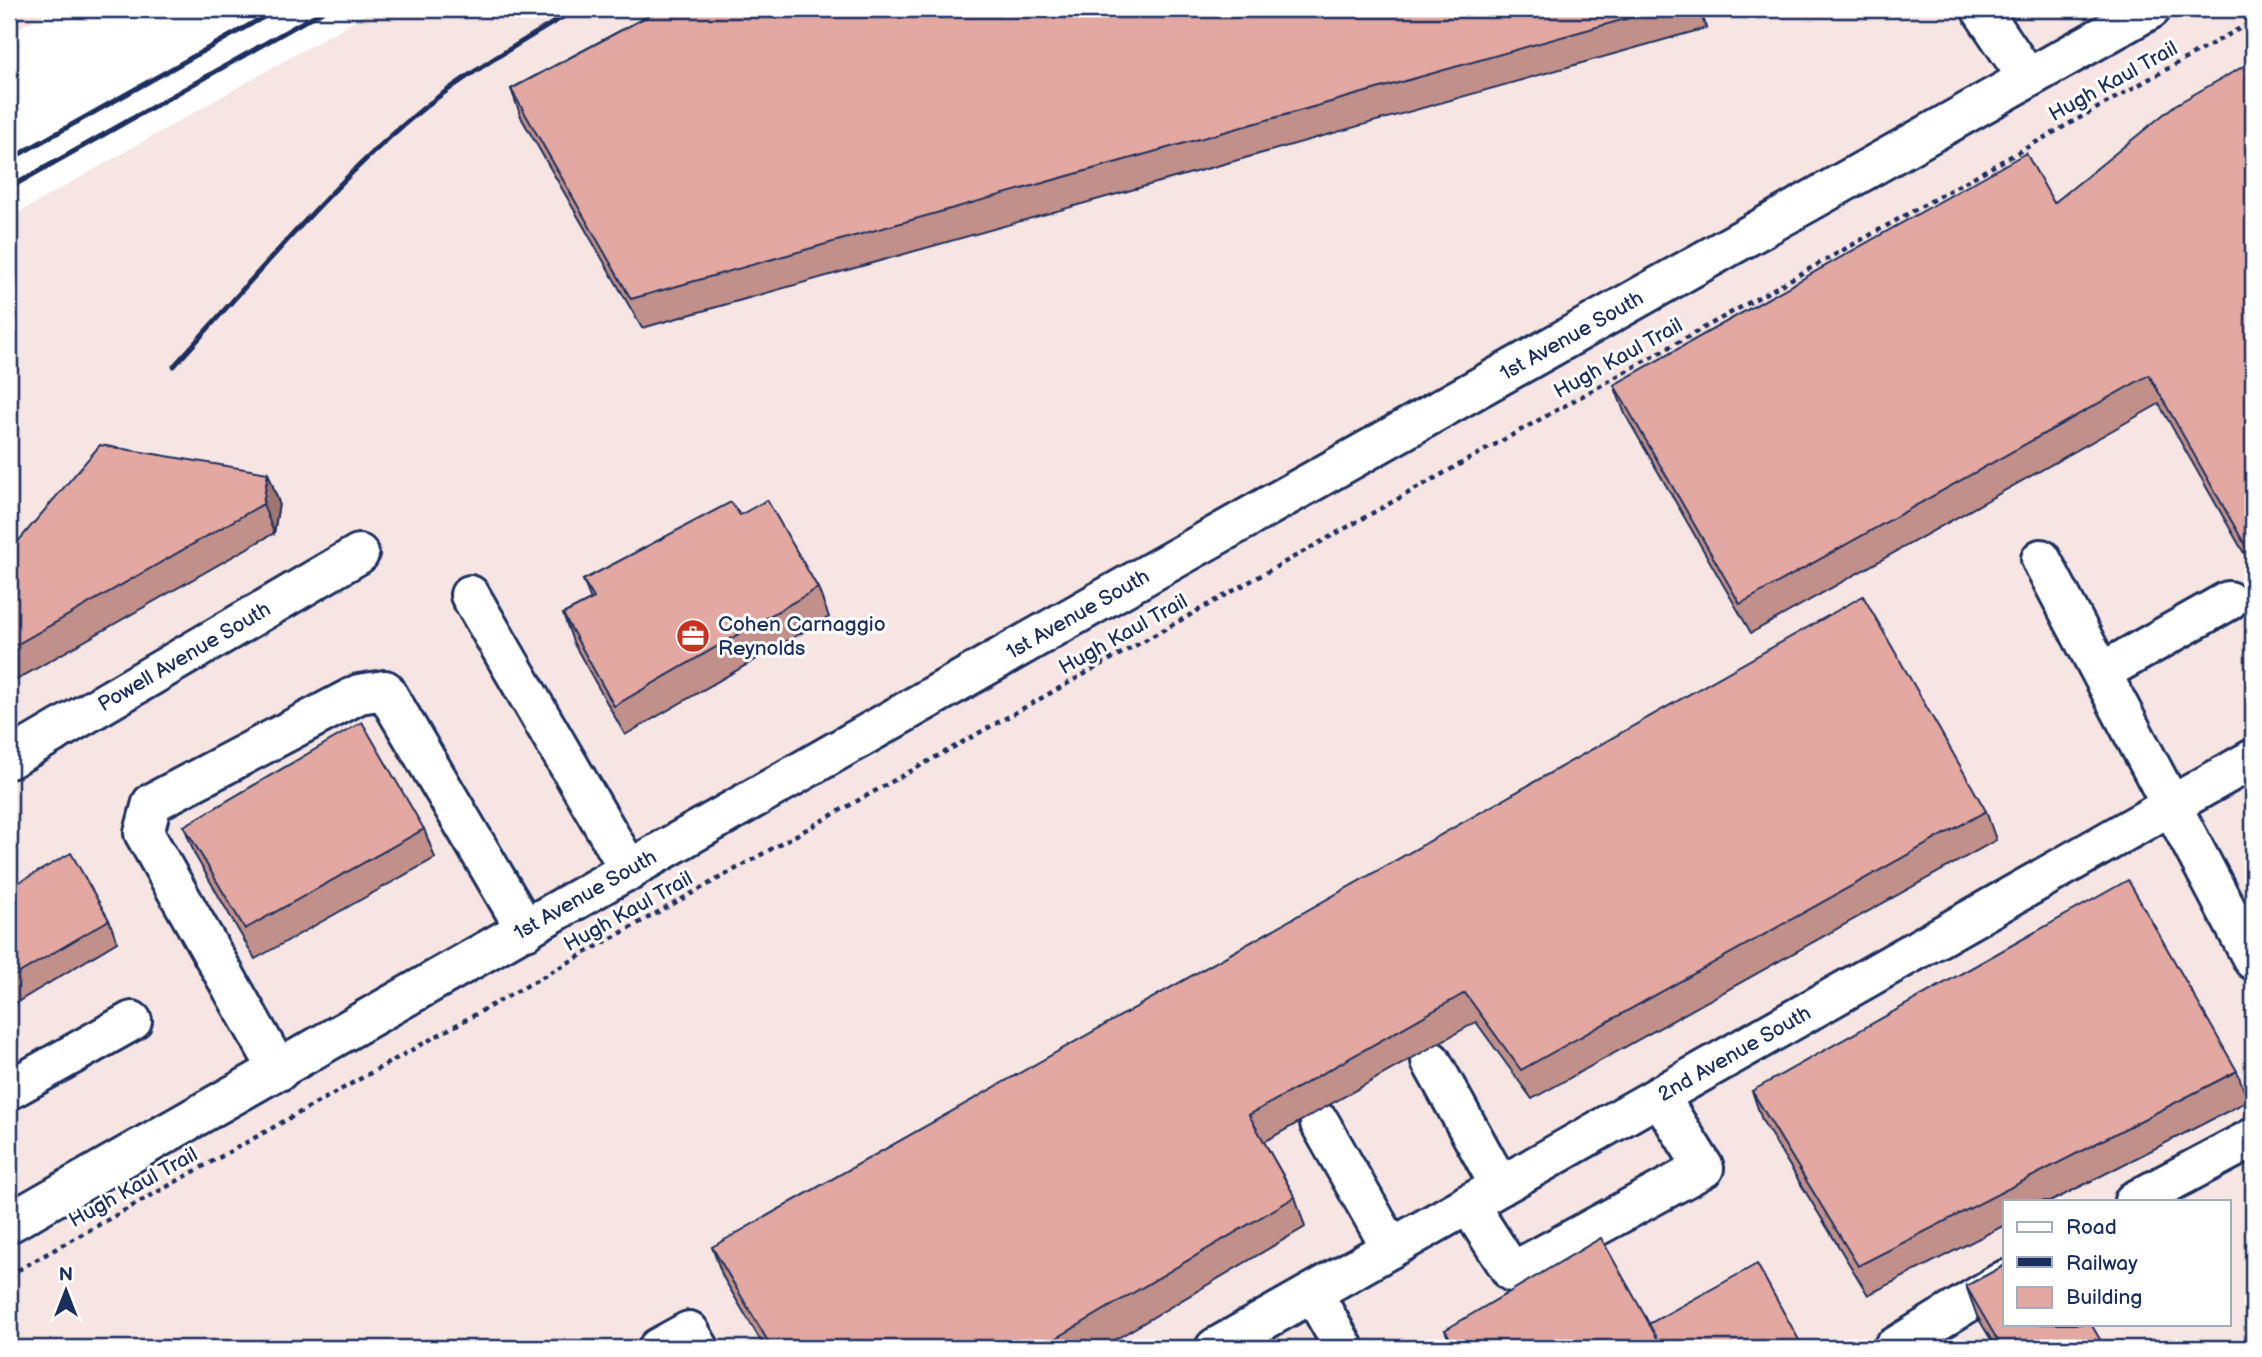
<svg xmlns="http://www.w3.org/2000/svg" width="2262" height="1357" viewBox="0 0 2262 1357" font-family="'Balsamiq Sans',sans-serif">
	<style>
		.built { fill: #f6e5e3; fill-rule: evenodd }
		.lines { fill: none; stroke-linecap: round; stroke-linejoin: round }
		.minor-casing { stroke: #1b2f5e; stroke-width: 44 }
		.path { stroke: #1b2f5e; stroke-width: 4.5; stroke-dasharray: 5 5; stroke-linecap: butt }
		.minor { stroke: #fff; stroke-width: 38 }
		.rail { stroke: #1b2f5e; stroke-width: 5 }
		.wall { fill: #c2908a; stroke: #1b2f5e; stroke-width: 2 }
		.shaded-wall { fill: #9e7671; stroke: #1b2f5e; stroke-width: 2 }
		.building { fill: #e2a8a1; stroke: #1b2f5e; stroke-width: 2 }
		.labels { text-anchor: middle; stroke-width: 6; stroke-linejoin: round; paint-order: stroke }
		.street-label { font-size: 21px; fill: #1b2f5e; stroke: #fff }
		.poi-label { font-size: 21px; fill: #1b2f5e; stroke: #fff; text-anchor: start }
	</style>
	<rect width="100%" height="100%" fill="#fff"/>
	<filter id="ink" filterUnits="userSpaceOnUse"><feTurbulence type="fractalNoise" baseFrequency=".0143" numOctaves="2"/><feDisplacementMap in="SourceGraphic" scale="14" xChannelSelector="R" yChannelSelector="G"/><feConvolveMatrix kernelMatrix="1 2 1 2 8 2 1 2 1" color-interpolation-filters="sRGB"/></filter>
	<g filter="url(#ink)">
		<!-- built -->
		<g class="built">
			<path d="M9,9H53L9,34Z"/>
			<path d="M375,9H2253V1348H9V218ZM2005,1201H2229V1324H2005Z"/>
		</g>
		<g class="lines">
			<!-- minor casing -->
			<g class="minor-casing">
				<g id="minor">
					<path d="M1981,9L2027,77"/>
					<path d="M2041,559L2253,960"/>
					<path d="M470,595L630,871"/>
					<path d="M2102,672L2228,601"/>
					<path id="s1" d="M9,759L359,554"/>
					<path d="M1431,1061L1500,1186"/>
					<path d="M279,1071L144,833L152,803L359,694L385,690L526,930"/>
					<path d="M9,1090L132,1021"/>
					<path d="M1320,1123L1391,1248"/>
					<path d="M2134,1201L2253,1138"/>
					<path d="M1468,1204L1512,1272L1704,1168L1659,1096"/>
					<path id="s2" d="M9,1223L1100,601L2151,9"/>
					<path d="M1313,1293L1344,1348"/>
					<path d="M658,1348L689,1331L699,1348"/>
					<path id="s3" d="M1215,1348L2253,759"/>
					<path d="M1893,1348L2005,1280"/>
				</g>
			</g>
			<!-- path -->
			<path class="path" d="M9,1275L2253,21"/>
			<!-- minor -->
			<use href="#minor" class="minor"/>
			<!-- rail -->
			<g class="rail">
				<path d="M9,160L278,9"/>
				<path d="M9,188L326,9"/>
				<path d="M174,366C255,278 332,182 425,107C472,70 525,40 576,9"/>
			</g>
		</g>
		<!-- wall -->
		<g class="wall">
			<path d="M661,9H1701L1706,28L642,328L522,119L511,89Z"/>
			<path d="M2253,61V569L2159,404L1751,633L1625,414L1614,385L2054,203Z"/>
			<path d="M268,473L279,503L274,533L9,684V552Z"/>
			<path d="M740,515L818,588L829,617L625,735L574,644L563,614L591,600L583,580Z"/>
			<path d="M1986,811L1996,840L1532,1099L1476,1022L1264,1142L1295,1197L1305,1227L1101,1348H765L723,1277L712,1247Z"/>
			<path d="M184,826L424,829L435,858L255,959L195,855Z"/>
			<path d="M9,888L109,920L117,942L9,1007Z"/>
			<path d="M2237,1071L2248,1101L2052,1201H2005V1225L1868,1295L1762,1120L1752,1091Z"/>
			<path d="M1966,1286L2105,1348H1996L1977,1316Z"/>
			<path d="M1445,1330L1800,1342L1802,1348H1452Z"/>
		</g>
		<!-- shaded-wall -->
		<g class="shaded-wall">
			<path d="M1699,9H1701L1706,28Z"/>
			<path d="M268,473L279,503L274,533L263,504Z"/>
		</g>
		<!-- building -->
		<g class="building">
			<path d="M661,9H1661L631,299L511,89Z"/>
			<path d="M2253,61V559L2149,375L1740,604L1614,385L2026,153L2054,203L2175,105Z"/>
			<path d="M100,445L268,473L263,504L9,649V552Z"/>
			<path d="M767,500L818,588L614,706L563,614L594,598L583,580L731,502L740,515Z"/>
			<path d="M1863,596L1986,811L1521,1070L1465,993L1249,1115L1295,1197L1040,1348H772L712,1247Z"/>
			<path d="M362,722L424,829L245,929L184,826Z"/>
			<path d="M71,853L109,920L9,979V888Z"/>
			<path d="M2128,880L2237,1071L1858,1266L1752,1091Z"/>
			<path d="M1601,1238L1663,1348H1456L1445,1330Z"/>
			<path d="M1757,1264L1800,1342L1790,1348H1663L1649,1324Z"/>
			<path d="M2005,1265V1324H2091L2105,1348H2002L1966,1286Z"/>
		</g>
	</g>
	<!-- icons -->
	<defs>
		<g id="office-disc" transform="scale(1.75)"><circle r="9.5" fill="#c8321e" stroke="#fff"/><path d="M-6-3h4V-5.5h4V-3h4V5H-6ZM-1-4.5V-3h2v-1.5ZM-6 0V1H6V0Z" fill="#fff"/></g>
	</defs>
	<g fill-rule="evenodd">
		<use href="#office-disc" x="693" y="636"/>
	</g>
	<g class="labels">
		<!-- street labels -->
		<g class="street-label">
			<text transform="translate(2113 81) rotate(-29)" y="7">Hugh Kaul Trail</text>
			<text dy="7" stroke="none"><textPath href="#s2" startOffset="1797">1st Avenue South</textPath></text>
			<text transform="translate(1618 358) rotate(-29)" y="7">Hugh Kaul Trail</text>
			<text dy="7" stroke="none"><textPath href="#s2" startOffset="1230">1st Avenue South</textPath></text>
			<text transform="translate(1123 634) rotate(-29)" y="7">Hugh Kaul Trail</text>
			<text dy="7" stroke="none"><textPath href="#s1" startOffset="203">Powell Avenue South</textPath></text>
			<text dy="7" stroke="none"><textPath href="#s2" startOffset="663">1st Avenue South</textPath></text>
			<text transform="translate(628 911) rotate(-29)" y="7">Hugh Kaul Trail</text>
			<text dy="7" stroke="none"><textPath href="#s3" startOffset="597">2nd Avenue South</textPath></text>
			<text transform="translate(133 1187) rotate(-29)" y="7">Hugh Kaul Trail</text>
		</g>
		<!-- poi labels -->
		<g class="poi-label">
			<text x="718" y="631">Cohen Carnaggio<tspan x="718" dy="24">Reynolds</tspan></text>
		</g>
	</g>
	<!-- margin -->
	<rect width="2262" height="1357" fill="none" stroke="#fff" stroke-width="35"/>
	<rect x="18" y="18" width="2227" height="1322" fill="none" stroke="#1b2f5e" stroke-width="2.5" filter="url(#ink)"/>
	<!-- legend -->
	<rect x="2003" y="1200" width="228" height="126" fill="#ffffff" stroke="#a4acbf" stroke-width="2"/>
	<rect x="2017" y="1222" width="35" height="10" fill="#ffffff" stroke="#a4acbf" stroke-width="2"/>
	<text x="2066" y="1234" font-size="21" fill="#1b2f5e">Road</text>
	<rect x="2017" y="1257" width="35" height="10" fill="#1b2f5e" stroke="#a4acbf" stroke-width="2"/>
	<text x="2066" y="1270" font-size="21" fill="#1b2f5e">Railway</text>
	<rect x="2017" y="1287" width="35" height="21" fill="#e2a8a1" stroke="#a4acbf" stroke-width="2"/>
	<text x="2066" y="1304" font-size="21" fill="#1b2f5e">Building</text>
	<!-- north arrow -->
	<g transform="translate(66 1291)" stroke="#ffffff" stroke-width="5" paint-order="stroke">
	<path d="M0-5L12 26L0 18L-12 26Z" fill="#1b2f5e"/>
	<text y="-10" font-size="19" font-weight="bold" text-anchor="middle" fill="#1b2f5e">N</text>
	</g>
</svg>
